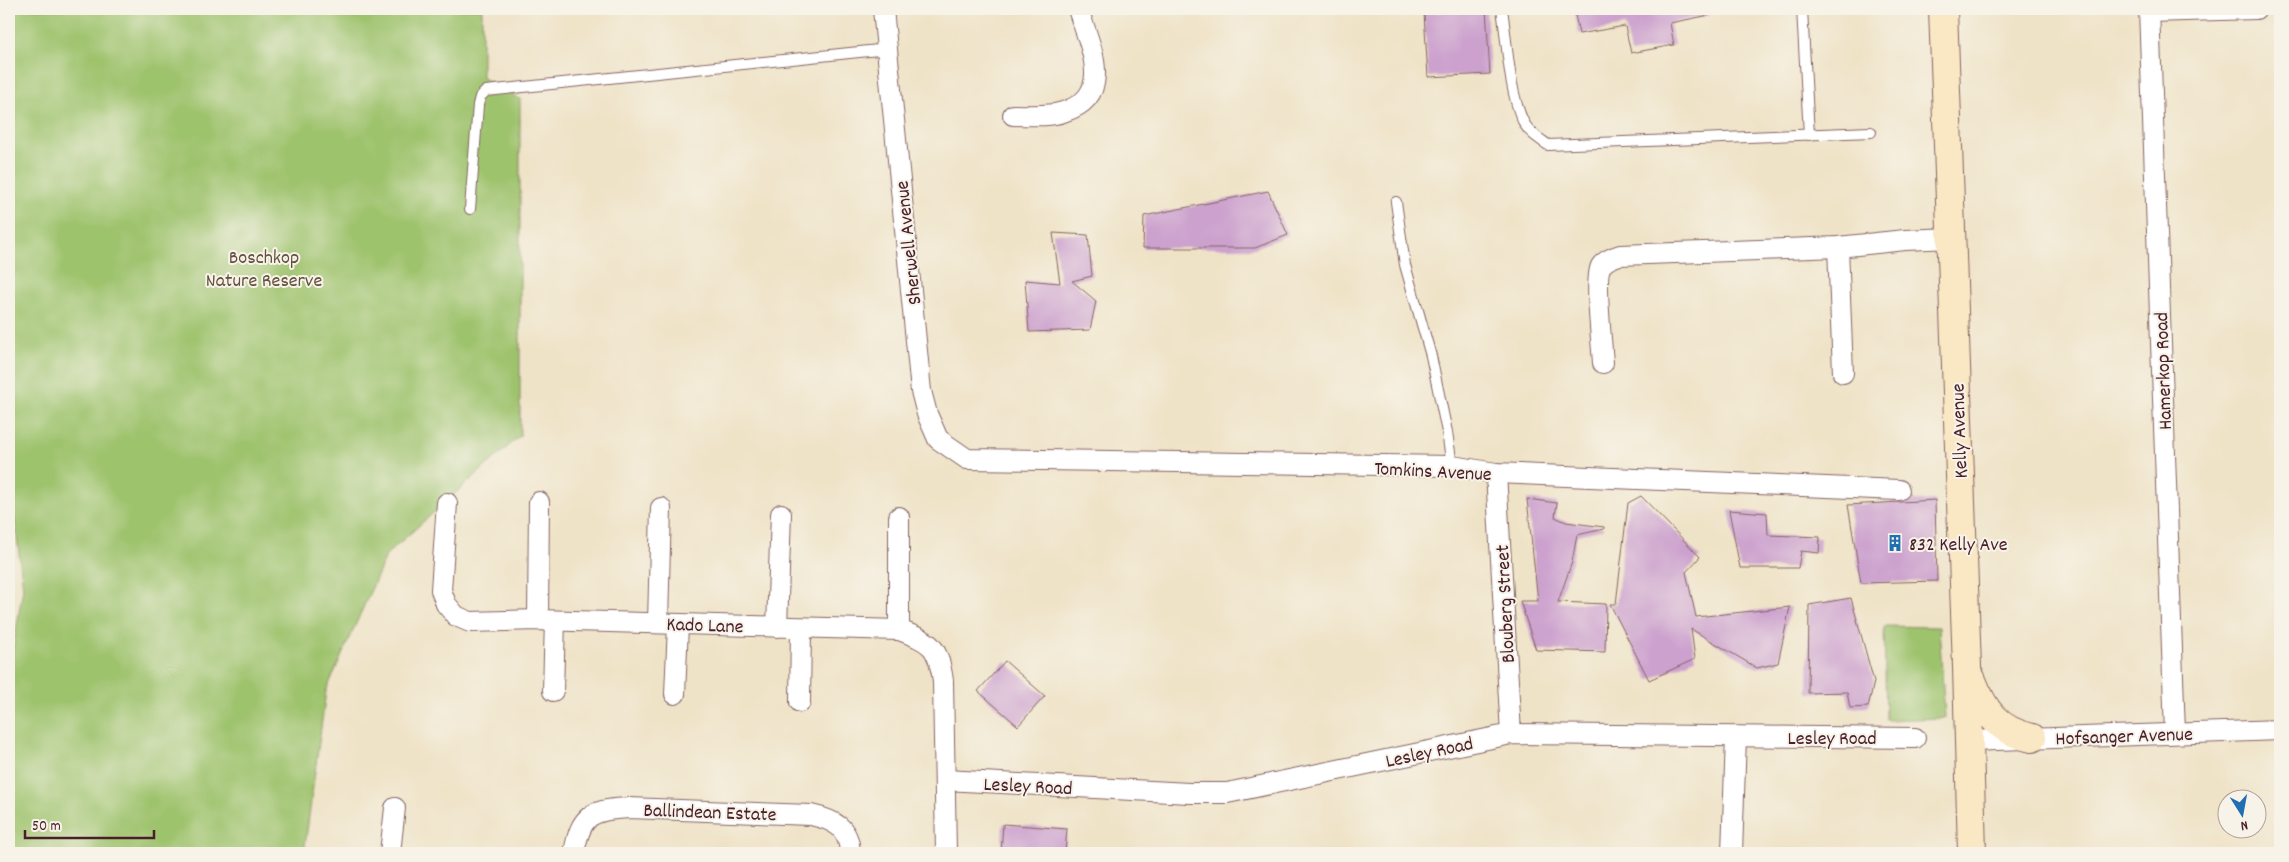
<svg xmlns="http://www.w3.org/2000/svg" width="2289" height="862" viewBox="0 0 2289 862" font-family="Dekko,sans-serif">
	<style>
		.green { fill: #9ec36d; stroke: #74714c }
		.building { fill: #cca1ce }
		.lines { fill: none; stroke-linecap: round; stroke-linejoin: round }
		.lane-casing { stroke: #846462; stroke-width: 12 }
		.street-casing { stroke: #846462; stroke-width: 22 }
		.secondary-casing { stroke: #846462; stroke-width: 30 }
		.lane { stroke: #fff; stroke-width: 10 }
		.street { stroke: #fff; stroke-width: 20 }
		.secondary { stroke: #fae7c3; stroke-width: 28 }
		.labels { text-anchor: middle; stroke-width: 4; stroke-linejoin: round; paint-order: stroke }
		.street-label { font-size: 20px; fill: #4a1f2b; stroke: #f7f3e8 }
		.park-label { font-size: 20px; fill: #63503f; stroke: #f7f3e8 }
		.poi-label { font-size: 20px; fill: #4a1f2b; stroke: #f7f3e8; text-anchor: start }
	</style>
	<rect width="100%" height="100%" fill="#f7f3e8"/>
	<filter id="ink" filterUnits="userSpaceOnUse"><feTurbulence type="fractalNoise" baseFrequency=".02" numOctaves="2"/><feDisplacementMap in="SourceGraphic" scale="10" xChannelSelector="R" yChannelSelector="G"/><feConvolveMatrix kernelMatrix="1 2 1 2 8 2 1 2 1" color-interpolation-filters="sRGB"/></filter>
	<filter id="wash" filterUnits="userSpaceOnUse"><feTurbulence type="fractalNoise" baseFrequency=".0096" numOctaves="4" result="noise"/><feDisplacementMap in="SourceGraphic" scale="20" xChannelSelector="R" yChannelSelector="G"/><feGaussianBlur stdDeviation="1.12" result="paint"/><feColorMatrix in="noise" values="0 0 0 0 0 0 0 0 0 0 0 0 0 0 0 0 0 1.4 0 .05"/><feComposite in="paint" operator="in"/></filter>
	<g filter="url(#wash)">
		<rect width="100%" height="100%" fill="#efe3c7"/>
		<!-- green -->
		<g class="green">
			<path d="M9,9H482V77L520,99V436L387,554L326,691L304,853H9V673L23,588L9,470Z"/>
			<path d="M1884,626L1939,627L1945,718L1886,720Z"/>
		</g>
		<g id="blocks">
			<!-- building -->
			<g class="building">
				<path d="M1442,9H1486L1490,74L1428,77L1424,13L1443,12Z"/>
				<path d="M1583,9H1710V15L1670,23L1674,45L1631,53L1625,26L1579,34L1574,10Z"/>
				<path d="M1268,191L1288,235L1255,248H1143L1144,216Z"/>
				<path d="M1053,233L1088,235L1092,276L1072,281L1096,301L1090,330L1029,332L1025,280L1060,283Z"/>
				<path d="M1641,496L1700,557L1686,572L1696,617L1790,607L1778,663L1757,668L1691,629L1695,659L1649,680L1610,604H1616L1628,503Z"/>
				<path d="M1527,499L1557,503L1555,517L1566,522L1604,527V529L1577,535L1572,562L1558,602L1606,604L1605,652L1536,650L1520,601H1538Z"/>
				<path d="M1935,500L1937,581L1861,583L1848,505Z"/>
				<path d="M1729,510L1767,513L1768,535L1820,537L1819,553L1801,551L1798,568H1740Z"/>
				<path d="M1851,598L1874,682L1868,707L1850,708L1847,692L1808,693L1809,605Z"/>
				<path d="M1005,661L1045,696L1018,726L978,691Z"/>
				<path d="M1003,824L1067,829L1065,853H1001Z"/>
			</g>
		</g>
	</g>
	<g filter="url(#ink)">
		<use href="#blocks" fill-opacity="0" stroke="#846462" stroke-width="1"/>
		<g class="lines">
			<!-- lane casing -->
			<g class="lane-casing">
				<g id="lane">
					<path d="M1502,9C1507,41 1509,92 1523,121C1528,132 1538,138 1548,145L1871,132"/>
					<path d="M1802,9L1809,135"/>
					<path d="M1396,202L1405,265L1431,356L1447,432L1452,466"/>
					<path d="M470,209L478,105L480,97L486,91L888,49"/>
				</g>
			</g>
			<!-- street casing -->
			<g class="street-casing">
				<g id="street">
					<path d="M883,9L921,391L927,414L938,439L967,459L1452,466L1496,473L1899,490"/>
					<path d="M2149,9L2175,733"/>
					<path d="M2149,12L2256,9"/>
					<path d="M1013,115C1029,115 1048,117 1063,112C1116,96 1090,46 1078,9"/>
					<path d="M1838,247L1843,373"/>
					<path d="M1603,363C1602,346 1594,277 1601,266C1605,260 1613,257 1620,255L1838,247L1905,240L1951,238"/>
					<path d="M1496,473L1511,734"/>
					<path d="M447,503L441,590L446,604L456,616L470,622L538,620L899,630C931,642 938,645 943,681L946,853"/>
					<path d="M538,620L539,502"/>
					<path d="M658,622L661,508"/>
					<path d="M777,627L781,514"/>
					<path d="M899,630V517"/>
					<path d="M553,691L555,621"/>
					<path d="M675,694L678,625"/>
					<path d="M800,702L801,628"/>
					<path d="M1969,741L2280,730"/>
					<path d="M945,780L1189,793H1227L1511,734L1915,738"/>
					<path d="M390,853L395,808"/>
					<path d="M574,853C581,814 591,810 629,808L811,815C834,820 849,827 850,853"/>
					<path d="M1732,853L1736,737"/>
				</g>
			</g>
			<!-- secondary casing -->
			<g class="secondary-casing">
				<g id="secondary">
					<path d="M1943,9L1967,667L1972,853"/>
					<path d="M1971,678C1984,711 1996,730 2032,738"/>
				</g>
			</g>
			<!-- lane -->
			<use href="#lane" class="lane"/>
			<!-- street -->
			<use href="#street" class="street"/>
			<!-- secondary -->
			<use href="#secondary" class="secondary"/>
		</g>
	</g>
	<!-- icons -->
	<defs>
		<g id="building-bare" transform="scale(1.35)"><path d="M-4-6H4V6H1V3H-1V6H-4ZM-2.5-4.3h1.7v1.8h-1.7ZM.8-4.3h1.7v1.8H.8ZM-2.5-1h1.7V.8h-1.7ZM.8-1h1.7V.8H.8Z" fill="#1f6fb2" stroke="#f7f3e8" stroke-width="2.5" paint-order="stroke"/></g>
	</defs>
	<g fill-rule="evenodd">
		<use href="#building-bare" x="1895" y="543"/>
	</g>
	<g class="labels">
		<!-- street labels -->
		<g class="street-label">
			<text transform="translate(907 243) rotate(-96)" y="7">Sherwell Avenue</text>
			<text transform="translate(2162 371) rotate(-92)" y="7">Hamerkop Road</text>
			<text transform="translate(1958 431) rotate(-92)" y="7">Kelly Avenue</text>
			<text transform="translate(1433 470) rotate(3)" y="7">Tomkins Avenue</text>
			<text transform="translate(1504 604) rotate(-93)" y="7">Blouberg Street</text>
			<text transform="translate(705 624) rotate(2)" y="7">Kado Lane</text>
			<text transform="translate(2124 735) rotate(-2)" y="7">Hofsanger Avenue</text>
			<text x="1832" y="744">Lesley Road</text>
			<text transform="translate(1429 751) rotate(-12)" y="7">Lesley Road</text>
			<text transform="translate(1028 785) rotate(3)" y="7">Lesley Road</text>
			<text transform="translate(710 811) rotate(2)" y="7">Ballindean Estate</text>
		</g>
		<!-- park labels -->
		<g class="park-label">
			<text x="264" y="263">Boschkop<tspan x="264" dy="23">Nature Reserve</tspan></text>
		</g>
		<!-- poi labels -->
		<g class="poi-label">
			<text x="1909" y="550">832 Kelly Ave</text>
		</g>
	</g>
	<!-- margin -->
	<rect width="2289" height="862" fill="none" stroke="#f7f3e8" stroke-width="30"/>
	<!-- north arrow -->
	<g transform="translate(2242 814) rotate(169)"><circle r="24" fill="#f7f3e8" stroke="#b29e9c"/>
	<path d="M0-4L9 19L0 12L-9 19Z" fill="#1f6fb2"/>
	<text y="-8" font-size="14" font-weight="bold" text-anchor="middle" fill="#4a1f2b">N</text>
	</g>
	<!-- scale -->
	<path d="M25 830v8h129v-8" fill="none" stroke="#4a1f2b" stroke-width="2.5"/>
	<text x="32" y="830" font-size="15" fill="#4a1f2b" stroke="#f7f3e8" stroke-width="4" paint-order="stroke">50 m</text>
</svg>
